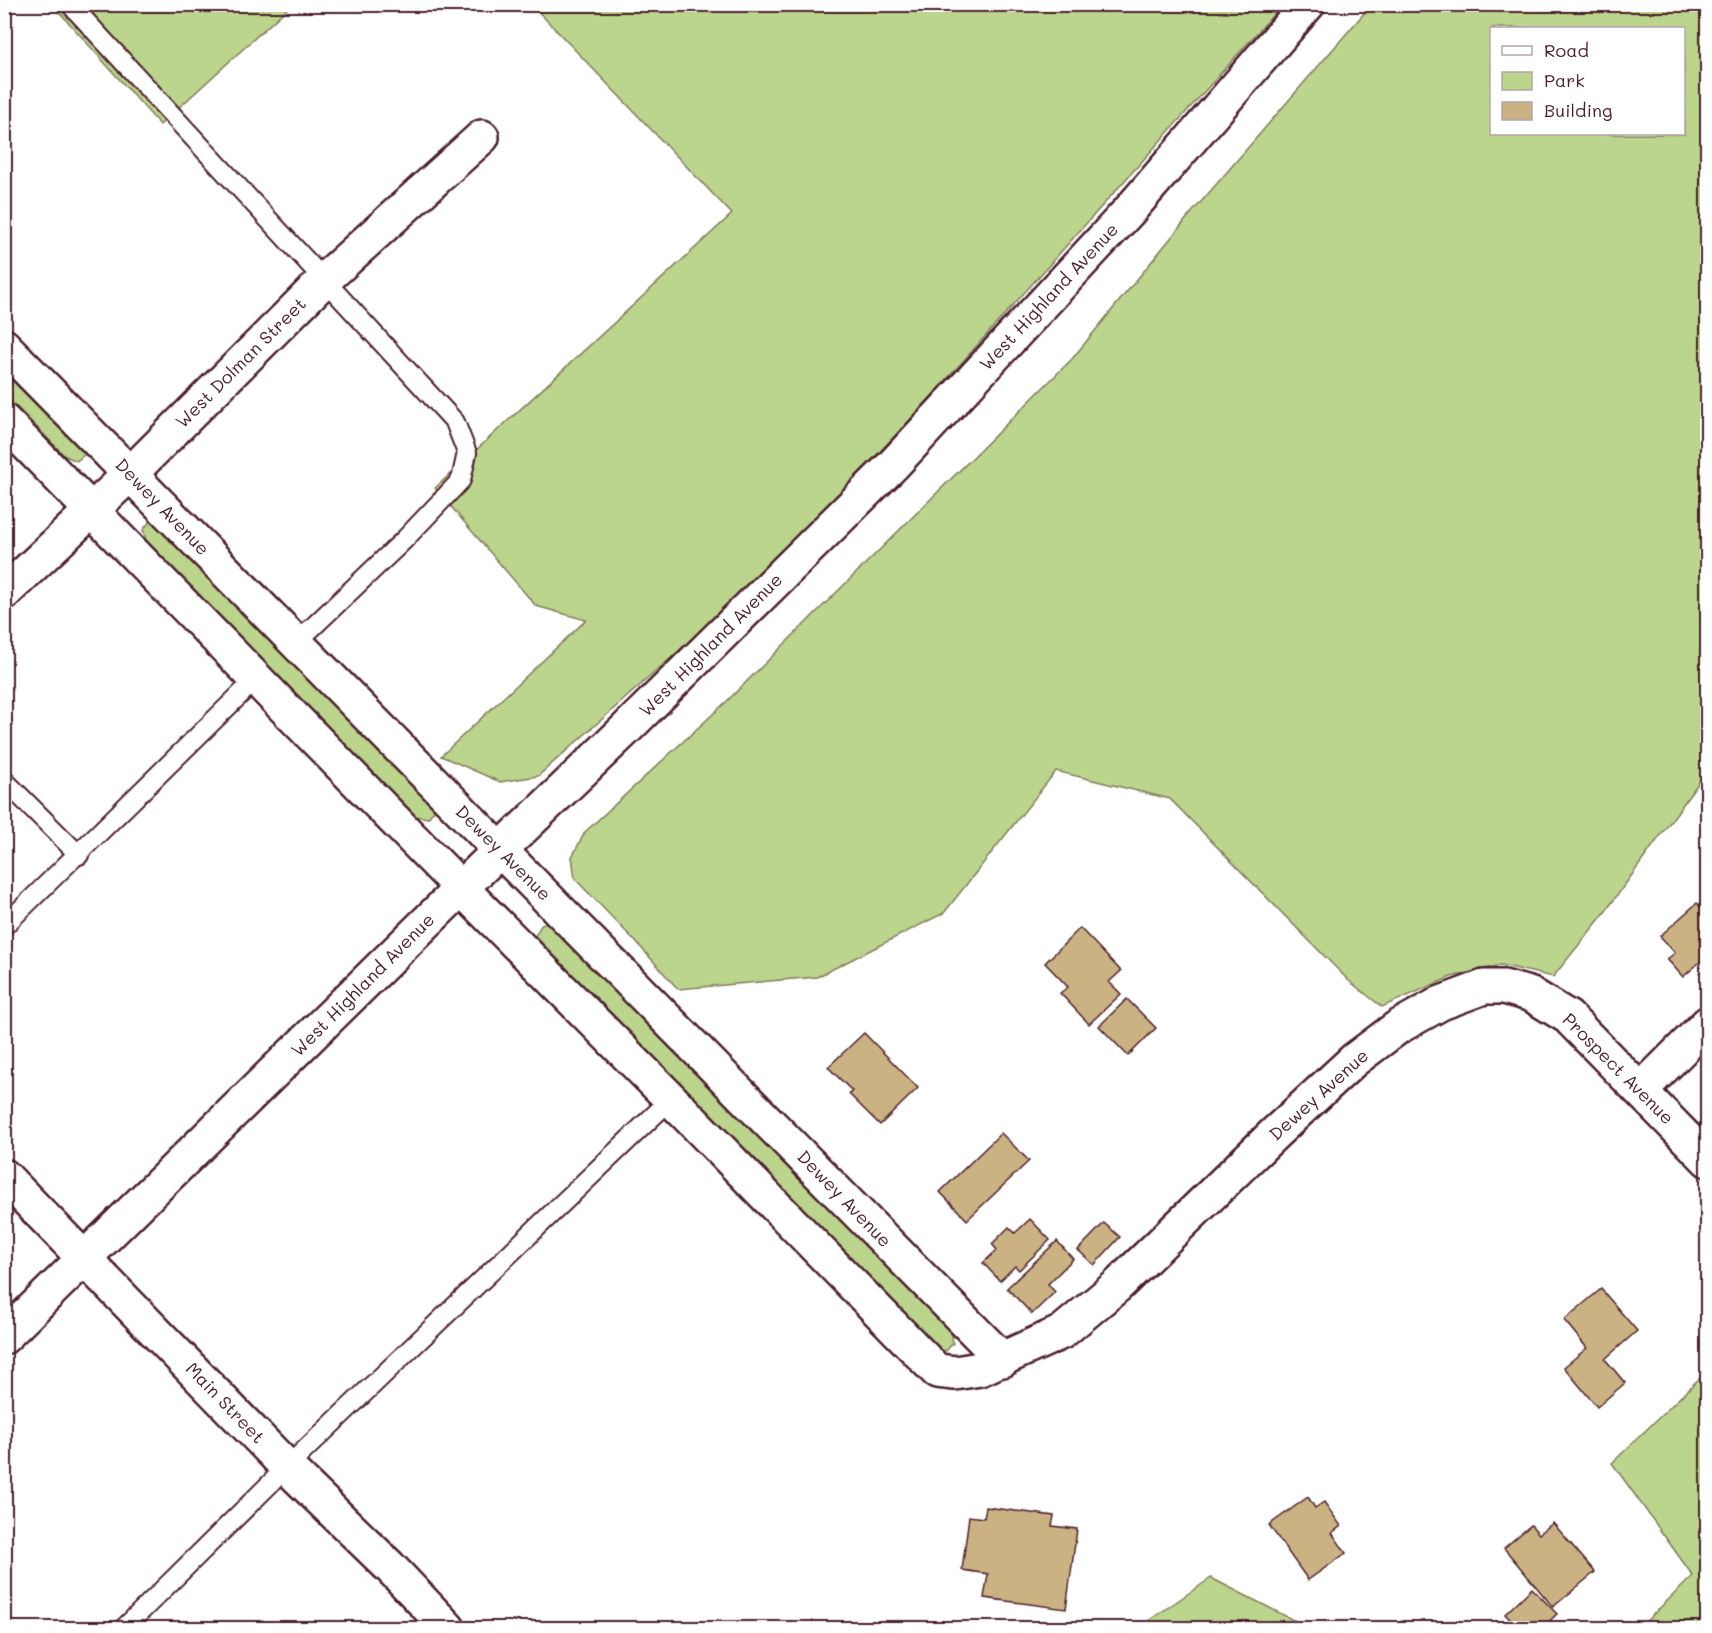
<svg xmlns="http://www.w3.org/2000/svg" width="1712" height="1633" viewBox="0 0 1712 1633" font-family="Mali,sans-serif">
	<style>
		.green { fill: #bbd58c; stroke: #827a5c; stroke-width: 1.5; fill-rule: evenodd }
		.building { fill: #cbb282; stroke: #4a1f2b; stroke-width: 1.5 }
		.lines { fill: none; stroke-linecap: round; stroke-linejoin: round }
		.service-casing { stroke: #4a1f2b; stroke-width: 22 }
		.minor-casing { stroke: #4a1f2b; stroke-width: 38 }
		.tertiary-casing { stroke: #4a1f2b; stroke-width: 38 }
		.service { stroke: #fff; stroke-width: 18 }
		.minor { stroke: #fff; stroke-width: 33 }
		.tertiary { stroke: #fff; stroke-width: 33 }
		.labels { text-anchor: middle; stroke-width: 4.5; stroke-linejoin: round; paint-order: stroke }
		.street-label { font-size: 18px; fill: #4a1f2b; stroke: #fff }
	</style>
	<rect width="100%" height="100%" fill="#fff"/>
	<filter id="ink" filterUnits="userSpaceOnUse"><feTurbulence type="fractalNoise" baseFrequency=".0167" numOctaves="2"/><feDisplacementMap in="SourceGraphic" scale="12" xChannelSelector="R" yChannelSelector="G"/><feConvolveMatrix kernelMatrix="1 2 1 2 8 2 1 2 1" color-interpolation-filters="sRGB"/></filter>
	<g filter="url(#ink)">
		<!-- green -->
		<g class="green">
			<path d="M1372,4L1707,5V771L1603,915L1553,977L1501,965L1451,977L1382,1007L1348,980L1170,799L1056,771L944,913L817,977L678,989L636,942L575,879L572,857L585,832L726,702L1072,359L1188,217ZM1492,28H1684V134H1492Z"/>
			<path d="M49,5H291L160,125L62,15Z"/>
			<path d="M532,5H1282L913,417L745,592L538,776L500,782L441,756L586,620L536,606L435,488L732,214Z"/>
			<path d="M4,363L81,442L85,454L77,461L65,456L5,395Z"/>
			<path d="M151,520L164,524L433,799L435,809L428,818L414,816L146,540L143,530Z"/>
			<path d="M551,918L951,1330L953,1343L946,1351L935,1348L535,936L541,925Z"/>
			<path d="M1707,1371V1628H1639L1693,1576L1612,1463Z"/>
			<path d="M1211,1578L1309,1628H1138Z"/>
		</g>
		<!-- building -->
		<g class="building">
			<path d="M1708,895V908L1701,901Z"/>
			<path d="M1697,903L1708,915V955L1683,977L1667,959L1675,953L1660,936Z"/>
			<path d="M1080,928L1121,971L1109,982L1121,994L1089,1024L1060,993L1068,987L1045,963Z"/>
			<path d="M1127,999L1156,1028L1128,1056L1099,1026Z"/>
			<path d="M864,1033L918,1088L880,1125L849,1094L852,1091L828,1067Z"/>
			<path d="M1001,1133L1029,1161L967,1220L940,1192Z"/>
			<path d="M1030,1219L1050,1240L1019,1270L1015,1266L1000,1281L983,1263L997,1250L992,1244L1009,1227L1015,1233Z"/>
			<path d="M1104,1223L1120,1237L1094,1265L1078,1250Z"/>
			<path d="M1057,1241L1073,1259L1048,1284L1055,1292L1032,1314L1007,1288Z"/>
			<path d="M1601,1289L1637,1331L1605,1359L1625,1383L1597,1407L1564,1367L1587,1348L1564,1320Z"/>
			<path d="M1308,1497L1315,1508L1324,1502L1341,1526L1332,1533L1346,1553L1308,1580L1269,1525Z"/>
			<path d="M986,1507L1054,1516L1052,1526L1077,1529L1066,1609L984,1598L988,1574L962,1570L969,1516L984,1518Z"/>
			<path d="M1553,1523L1595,1572L1553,1607L1504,1548L1531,1525L1539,1534Z"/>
			<path d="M1532,1588L1557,1614L1542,1628H1518L1505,1614Z"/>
		</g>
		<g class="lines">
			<!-- service casing -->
			<g class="service-casing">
				<g id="service">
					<path d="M70,4L455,422L467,453L461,480L405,539L296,643"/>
					<path d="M4,780L79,855"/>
					<path d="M4,926L257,678"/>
					<path d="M124,1628L287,1467L671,1099"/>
				</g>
			</g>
			<!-- minor casing -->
			<g class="minor-casing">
				<g id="minor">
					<path d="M4,593L130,474L324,280L482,137"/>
					<path d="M500,850L1003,1360"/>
					<path d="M461,888L671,1099L937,1371L955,1373L980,1369L1062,1332L1117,1286L1275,1133L1354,1060L1398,1027L1441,1003L1484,987H1504L1532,995L1568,1017L1708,1160"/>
					<path d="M1641,1090L1708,1023"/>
					<path d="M4,1176L287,1467L389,1566L448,1628"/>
				</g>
			</g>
			<!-- tertiary casing -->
			<g class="tertiary-casing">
				<g id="tertiary">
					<path d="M4,346L500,850"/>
					<path d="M4,421L461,888"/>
					<path d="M4,1337L500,850L625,730L893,465L1129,211L1308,4"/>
				</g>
			</g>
			<!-- service -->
			<use href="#service" class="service"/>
			<!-- minor -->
			<use href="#minor" class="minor"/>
			<!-- tertiary -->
			<use href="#tertiary" class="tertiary"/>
		</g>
	</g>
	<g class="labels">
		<!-- street labels -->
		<g class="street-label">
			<text transform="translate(1049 297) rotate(-47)" y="6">West Highland Avenue</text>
			<text transform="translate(241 363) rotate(-45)" y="6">West Dolman Street</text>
			<text transform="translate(162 507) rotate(46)" y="6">Dewey Avenue</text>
			<text transform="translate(711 645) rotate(-45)" y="6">West Highland Avenue</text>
			<text transform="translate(503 853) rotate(45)" y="6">Dewey Avenue</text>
			<text transform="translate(363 985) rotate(-45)" y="6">West Highland Avenue</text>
			<text transform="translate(1618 1069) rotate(45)" y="6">Prospect Avenue</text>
			<text transform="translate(1319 1095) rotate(-42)" y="6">Dewey Avenue</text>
			<text transform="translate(844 1199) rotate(46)" y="6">Dewey Avenue</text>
			<text transform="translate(225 1403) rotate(46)" y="6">Main Street</text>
		</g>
	</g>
	<!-- margin -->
	<rect width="1712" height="1633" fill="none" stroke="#fff" stroke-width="24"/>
	<rect x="12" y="12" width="1688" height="1609" fill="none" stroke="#4a1f2b" stroke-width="2" filter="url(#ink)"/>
	<!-- legend -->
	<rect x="1490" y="27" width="195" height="108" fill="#ffffff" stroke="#b7a5aa" stroke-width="1.5"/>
	<rect x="1502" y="46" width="30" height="9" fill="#ffffff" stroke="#b7a5aa" stroke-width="1.5"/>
	<text x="1544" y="57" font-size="18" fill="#4a1f2b">Road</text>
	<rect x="1502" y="72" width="30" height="18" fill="#bbd58c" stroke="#b7a5aa" stroke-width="1.5"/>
	<text x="1544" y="87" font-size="18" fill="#4a1f2b">Park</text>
	<rect x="1502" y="102" width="30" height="18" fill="#cbb282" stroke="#b7a5aa" stroke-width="1.5"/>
	<text x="1544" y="117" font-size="18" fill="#4a1f2b">Building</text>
</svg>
